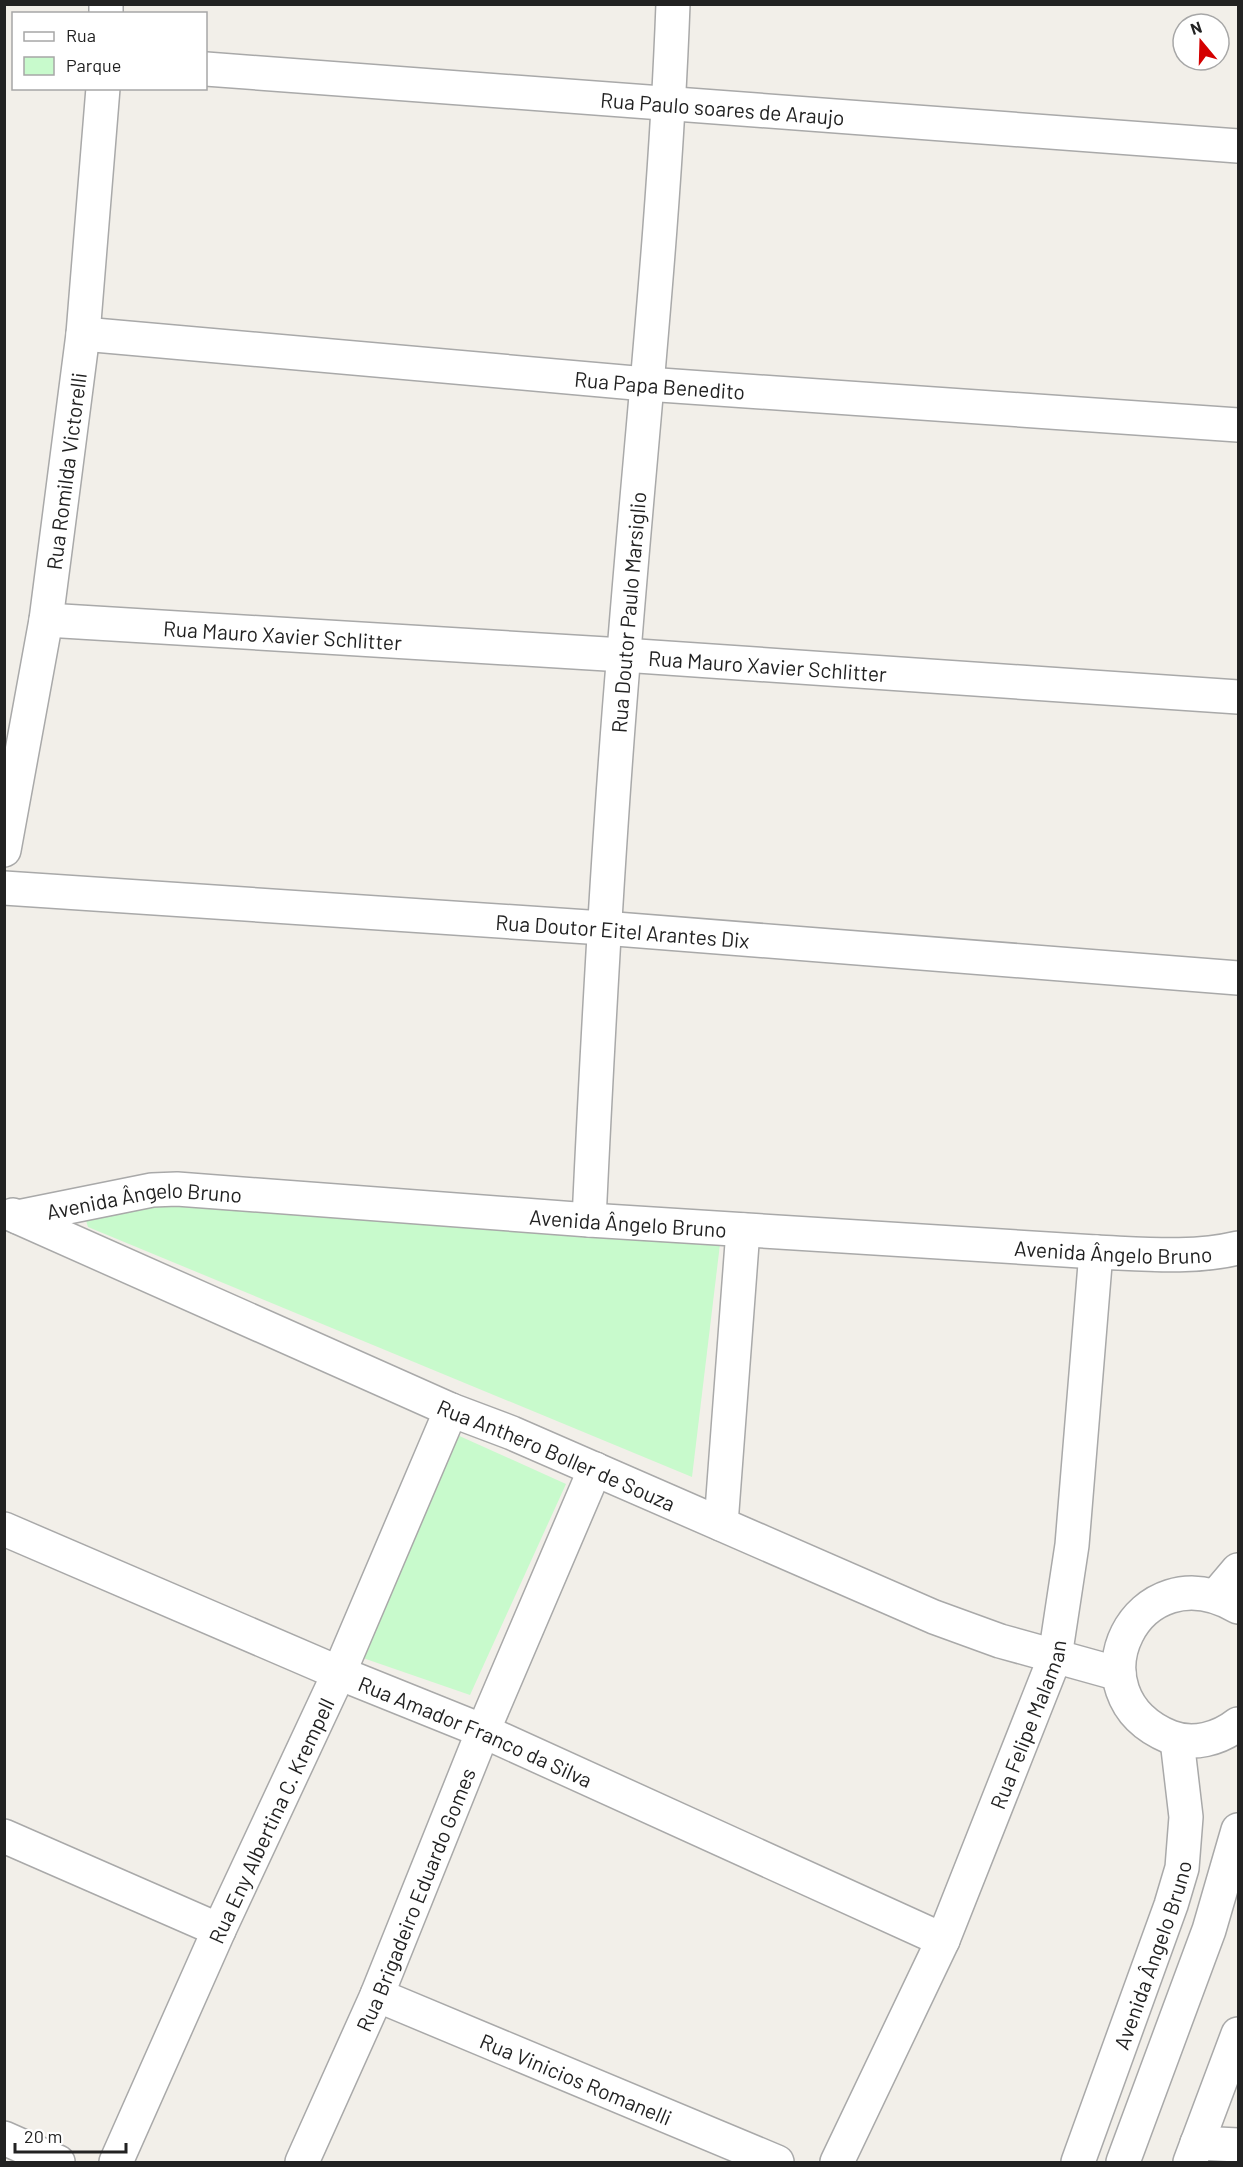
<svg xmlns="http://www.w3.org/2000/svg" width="1243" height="2167" font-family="Barlow,sans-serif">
  <rect width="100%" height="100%" fill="#f2efe9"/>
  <!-- park -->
  <g fill="#c8facc">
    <path d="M237,1193L720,1244L692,1477L88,1227L81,1204Z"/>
    <path d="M455,1434L566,1484L470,1695L363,1658Z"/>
  </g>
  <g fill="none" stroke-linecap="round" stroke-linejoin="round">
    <defs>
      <g id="minor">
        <path d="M106,14V4"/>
        <path id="s1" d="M206,69L1238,146"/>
        <path id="s2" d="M83,334L646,384L1238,425"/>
        <path id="s3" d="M46,620L623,655L1238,697"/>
        <path id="s4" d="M4,850L46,620L83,334L103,88"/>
        <path id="s5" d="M4,888L603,928L1238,978"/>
        <path id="s6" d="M13,1215L451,1410L512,1433L934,1617L1000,1641L1119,1674"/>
        <path id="s7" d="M18,1217L152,1190L177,1189L589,1220L1096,1252C1144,1254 1192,1259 1238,1248"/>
        <path id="s8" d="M589,1220C598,1030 608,841 624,652C641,436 665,221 673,4"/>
        <path d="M721,1524L743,1230"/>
        <path id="s9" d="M4,1529L339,1673L483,1731L943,1940"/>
        <path d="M1216,1596L1238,1570"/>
        <path d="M1238,1607C1137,1548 1066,1694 1170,1737C1193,1746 1219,1739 1238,1724"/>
        <path d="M4,1836L219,1930"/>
        <path id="s10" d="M377,1995L777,2162"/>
        <path d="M4,2138L58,2162"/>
        <path d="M1197,2143L1238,2145"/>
        <path id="s11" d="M116,2162L219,1930L339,1673L451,1410"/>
        <path id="s12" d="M302,2162L377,1995L483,1731L595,1469"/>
        <path id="s13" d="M837,2162L943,1940L1055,1657L1072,1545L1096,1252"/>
        <path id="s14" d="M1078,2162L1171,1905L1182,1868L1186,1817L1177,1740"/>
        <path d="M1123,2162L1209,1930L1238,1830"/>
        <path d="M1190,2162L1238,2034"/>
      </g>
    </defs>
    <!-- minor casing -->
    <use href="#minor" stroke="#a9a9a9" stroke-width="36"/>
    <!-- minor -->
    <use href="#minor" stroke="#fff" stroke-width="33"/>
  </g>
  <g text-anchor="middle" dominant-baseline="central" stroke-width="5" stroke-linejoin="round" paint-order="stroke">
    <!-- street labels -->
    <g font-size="21" fill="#222" stroke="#fff">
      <text stroke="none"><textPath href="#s1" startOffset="518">Rua Paulo soares de Araujo</textPath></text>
      <text stroke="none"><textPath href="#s2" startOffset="579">Rua Papa Benedito</textPath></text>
      <text stroke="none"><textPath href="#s4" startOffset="384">Rua Romilda Victorelli</textPath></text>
      <text stroke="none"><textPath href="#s8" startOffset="609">Rua Doutor Paulo Marsiglio</textPath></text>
      <text stroke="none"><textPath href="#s3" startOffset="237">Rua Mauro Xavier Schlitter</textPath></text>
      <text stroke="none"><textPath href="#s3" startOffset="723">Rua Mauro Xavier Schlitter</textPath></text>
      <text stroke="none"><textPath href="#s5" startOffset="620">Rua Doutor Eitel Arantes Dix</textPath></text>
      <text stroke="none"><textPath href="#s7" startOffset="128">Avenida Ângelo Bruno</textPath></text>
      <text stroke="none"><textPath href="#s7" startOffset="614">Avenida Ângelo Bruno</textPath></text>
      <text stroke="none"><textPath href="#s7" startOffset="1100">Avenida Ângelo Bruno</textPath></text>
      <text stroke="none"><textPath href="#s6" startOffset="594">Rua Anthero Boller de Souza</textPath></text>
      <text stroke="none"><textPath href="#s13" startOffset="478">Rua Felipe Malaman</textPath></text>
      <text stroke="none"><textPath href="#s9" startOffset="513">Rua Amador Franco da Silva</textPath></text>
      <text stroke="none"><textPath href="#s11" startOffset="375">Rua Eny Albertina C. Krempell</textPath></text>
      <text stroke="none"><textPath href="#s12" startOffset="286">Rua Brigadeiro Eduardo Gomes</textPath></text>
      <text stroke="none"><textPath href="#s14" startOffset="220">Avenida Ângelo Bruno</textPath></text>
      <text stroke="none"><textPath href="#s10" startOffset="216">Rua Vinicios Romanelli</textPath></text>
    </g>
  </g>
  <!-- border -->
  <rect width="1243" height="2167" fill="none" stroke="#222222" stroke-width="12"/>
  <!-- legend -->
  <rect x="12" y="12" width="195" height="78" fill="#ffffff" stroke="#a7a7a7" stroke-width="1.5"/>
  <rect x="24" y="32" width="30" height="9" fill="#ffffff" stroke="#a7a7a7" stroke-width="1.5"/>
  <text x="66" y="42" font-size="18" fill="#222222">Rua</text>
  <rect x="24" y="57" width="30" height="18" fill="#c8facc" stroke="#a7a7a7" stroke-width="1.5"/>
  <text x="66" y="72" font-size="18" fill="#222222">Parque</text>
  <!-- north arrow -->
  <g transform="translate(1201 42) rotate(341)"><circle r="28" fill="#ffffff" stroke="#a7a7a7" stroke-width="1.5"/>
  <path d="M0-4.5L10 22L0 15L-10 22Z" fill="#d40000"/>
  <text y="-9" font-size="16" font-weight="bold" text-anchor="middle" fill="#222222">N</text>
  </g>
  <!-- scale -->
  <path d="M15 2143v9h111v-9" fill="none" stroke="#222222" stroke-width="3"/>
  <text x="24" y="2143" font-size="18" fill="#222222" stroke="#ffffff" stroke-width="4.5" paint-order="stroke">20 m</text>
</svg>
